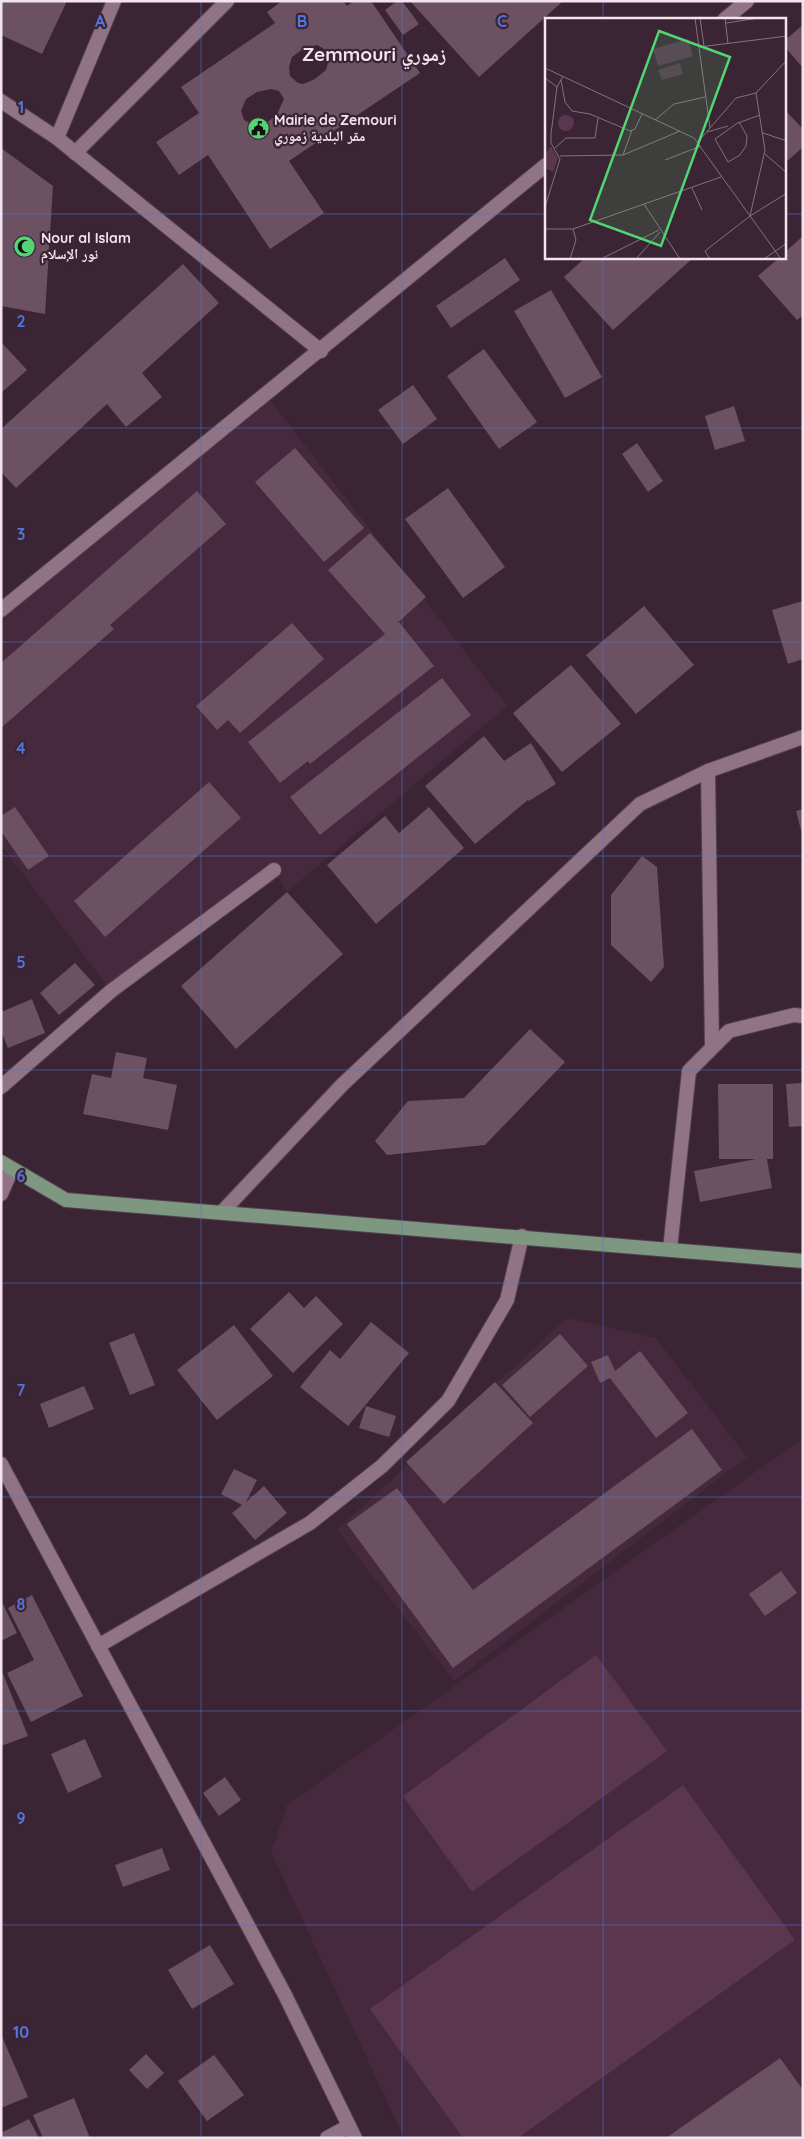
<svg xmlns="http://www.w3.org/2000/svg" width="804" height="2139" font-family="Quicksand,'Noto Naskh Arabic',sans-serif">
  <rect width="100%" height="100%" fill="#3b2433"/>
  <!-- built -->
  <g fill="#47293d">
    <path d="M266,395L507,706L287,892L274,870L111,991L1,845V610Z"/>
    <path d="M567,1318L656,1338L747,1457L454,1681L337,1530Z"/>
    <path d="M803,1438V2138H404L271,1852L287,1805Z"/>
  </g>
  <!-- green -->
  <g fill="#5a364f">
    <path d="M596,1655L667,1751L472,1892L403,1796Z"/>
    <path d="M683,1785L795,1940L518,2138H463L370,2009Z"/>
  </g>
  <!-- building -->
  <g fill="#6b5162" fill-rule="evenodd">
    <path d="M1,1H67L42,54L1,35Z"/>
    <path d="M282,1H343L347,6L354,1H371L420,73L289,161L324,213L270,249L208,155L179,175L156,142L199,113L181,87L275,23L267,12ZM317,45L326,50L329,59L326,70L315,79L303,84L298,83L290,76L289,67L292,57L304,48ZM271,89L279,91L284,99L277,114L269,121L259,124H252L244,120L241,111L246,99L257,92Z"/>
    <path d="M397,1H402L419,24L403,35L385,10Z"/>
    <path d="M410,1H563L479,77Z"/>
    <path d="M803,25V68L785,47V40Z"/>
    <path d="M785,110L803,129V147L785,163Z"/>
    <path d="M1,148L53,186L45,314L1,306Z"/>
    <path d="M803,236V315L797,320L758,276L779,258H785V252Z"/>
    <path d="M505,258L520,280L451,328L436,306Z"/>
    <path d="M585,258H693L613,330L564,277Z"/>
    <path d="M183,264L219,303L142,373L162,397L126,427L107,404L16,488L1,472V429Z"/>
    <path d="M551,290L602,377L565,398L514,311Z"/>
    <path d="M1,342L27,370L1,393Z"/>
    <path d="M484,349L537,422L499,449L447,376Z"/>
    <path d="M413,385L437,419L403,444L378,410Z"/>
    <path d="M734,406L745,441L715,450L705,416Z"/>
    <path d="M637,443L663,481L648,492L622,454Z"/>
    <path d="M295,448L364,528L324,562L255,482Z"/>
    <path d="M448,488L505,567L463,598L405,519Z"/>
    <path d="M197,491L226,524L110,625L114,629L1,728V663Z"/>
    <path d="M370,533L426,597L394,626L399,622L434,666L310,764L308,761L280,783L248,742L385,634L328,570Z"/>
    <path d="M803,601V659L788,664L772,610Z"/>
    <path d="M644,606L694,665L636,714L586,655Z"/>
    <path d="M292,623L324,659L240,733L228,720L217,730L196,706Z"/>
    <path d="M571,665L621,724L562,772L513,713Z"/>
    <path d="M442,678L471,715L320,835L290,797Z"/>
    <path d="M484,736L504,761L531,743L556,784L529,801L528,800L475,844L425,786Z"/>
    <path d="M209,782L241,818L105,937L74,901Z"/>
    <path d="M15,807L49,856L28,870L1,831V816Z"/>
    <path d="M429,807L464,848L376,924L327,865L385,816L399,833Z"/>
    <path d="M803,809V834H802L796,811Z"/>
    <path d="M642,856L657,867L664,967L651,982L611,945V895Z"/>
    <path d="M287,892L343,954L236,1049L181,986Z"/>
    <path d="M75,963L95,985L59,1015L40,993Z"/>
    <path d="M32,999L45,1033L8,1048L1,1031V1012Z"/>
    <path d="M530,1029L565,1062L485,1145L387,1155L375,1141L408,1101L464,1098Z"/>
    <path d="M116,1052L147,1058L143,1078L177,1085L168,1130L83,1114L92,1074L111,1078Z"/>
    <path d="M803,1083V1126L789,1127L786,1084Z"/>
    <path d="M718,1084H773V1159H767L772,1188L700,1202L694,1171L756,1159H719Z"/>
    <path d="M289,1292L304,1308L316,1296L343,1324L293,1373L250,1329Z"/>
    <path d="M371,1322L409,1353L348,1426L300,1387L330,1350L340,1359Z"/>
    <path d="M234,1325L273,1376L217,1420L177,1370Z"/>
    <path d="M134,1333L155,1385L130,1395L109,1343Z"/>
    <path d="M560,1334L588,1366L530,1417L502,1385Z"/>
    <path d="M640,1351L688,1413L656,1438L610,1378L600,1383L591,1362L608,1355L615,1371Z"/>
    <path d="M495,1382L533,1423L444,1504L406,1462Z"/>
    <path d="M84,1386L94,1409L49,1428L40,1404Z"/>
    <path d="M366,1406L396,1416L389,1437L359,1428Z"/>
    <path d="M692,1429L722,1470L453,1668L347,1524L397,1488L473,1590Z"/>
    <path d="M234,1469L257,1480L246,1502L264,1486L287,1513L255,1540L232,1513L242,1505L221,1494Z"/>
    <path d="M781,1571L797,1593L765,1616L749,1594Z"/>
    <path d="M32,1595L83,1696L31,1722L7,1673L34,1660L8,1608Z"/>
    <path d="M1,1600L17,1633L1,1641Z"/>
    <path d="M1,1669L28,1736L1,1746Z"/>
    <path d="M85,1739L102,1777L68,1793L51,1754Z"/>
    <path d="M225,1777L241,1800L219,1816L203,1793Z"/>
    <path d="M162,1848L170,1870L123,1887L115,1865Z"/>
    <path d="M210,1945L234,1984L192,2009L168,1970Z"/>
    <path d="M1,2034L28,2097L1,2108Z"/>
    <path d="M146,2054L164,2073L147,2089L129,2070Z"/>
    <path d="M214,2055L244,2095L207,2121L178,2081Z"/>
    <path d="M780,2058L803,2090V2138H666Z"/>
    <path d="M74,2098L90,2138H43L33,2115Z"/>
    <path d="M29,2119L39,2138H1V2133Z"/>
  </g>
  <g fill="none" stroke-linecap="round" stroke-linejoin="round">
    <defs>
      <g id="minor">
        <path d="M1,101L57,138L321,351"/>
        <path d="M57,138L114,1"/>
        <path d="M75,153L227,1"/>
        <path d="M712,1047L708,771L803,737"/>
        <path d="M1,1087L111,991L274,870"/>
        <path d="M222,1212L342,1085L640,804L708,771"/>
        <path d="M670,1249L689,1071L729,1031L794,1015L803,1016"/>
        <path d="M98,1646L310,1523L382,1466L448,1401L507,1300L522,1236"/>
        <path d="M327,2138L349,2126"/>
      </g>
      <g id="tertiary">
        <path d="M725,19L747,1"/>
        <path d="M1,610L546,165"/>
        <path d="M1,1194L12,1169"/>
        <path d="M1,1464L285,1995L355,2138"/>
      </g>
      <path id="primary" d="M1,1162L66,1200L803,1261"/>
    </defs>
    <!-- minor casing -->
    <use href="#minor" stroke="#54404e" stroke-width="16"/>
    <!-- tertiary casing -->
    <use href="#tertiary" stroke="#54404e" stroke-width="16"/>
    <!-- primary casing -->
    <use href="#primary" stroke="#54404e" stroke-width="16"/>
    <!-- minor -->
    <use href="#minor" stroke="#907385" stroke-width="14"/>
    <!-- tertiary -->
    <use href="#tertiary" stroke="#907385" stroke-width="14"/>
    <!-- primary -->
    <use href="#primary" stroke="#7d9780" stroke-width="14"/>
  </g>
  <!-- grid -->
  <path fill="none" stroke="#5374de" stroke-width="1" stroke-opacity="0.55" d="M201,1V2138M402,1V2138M603,1V19M1,214H546M785,214H803M603,258V2138M1,428H803M1,642H803M1,856H803M1,1070H803M1,1283H803M1,1497H803M1,1711H803M1,1925H803"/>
  <!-- icons -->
  <defs>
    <symbol id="civic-disc" viewBox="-11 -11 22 22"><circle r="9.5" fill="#51d673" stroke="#3b2433"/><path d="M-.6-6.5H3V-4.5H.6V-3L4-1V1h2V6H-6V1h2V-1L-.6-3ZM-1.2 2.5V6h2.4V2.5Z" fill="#111"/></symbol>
    <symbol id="mosque-disc" viewBox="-11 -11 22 22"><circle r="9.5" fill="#51d673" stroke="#3b2433"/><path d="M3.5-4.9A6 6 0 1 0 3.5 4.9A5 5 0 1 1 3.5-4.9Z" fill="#111"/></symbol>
  </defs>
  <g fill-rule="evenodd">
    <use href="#civic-disc" x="246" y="116" width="25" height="25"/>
    <use href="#mosque-disc" x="12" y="234" width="25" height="25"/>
  </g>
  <g text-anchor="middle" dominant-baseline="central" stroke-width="4.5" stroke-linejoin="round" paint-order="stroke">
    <!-- poi labels -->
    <g font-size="14" font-weight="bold" fill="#f4e4ee" stroke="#3b2433" text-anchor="start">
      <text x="274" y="120">Mairie de Zemouri<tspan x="274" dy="16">مقر البلدية زموري</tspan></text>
      <text x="41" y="238">Nour al Islam<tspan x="41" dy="16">نور الإسلام</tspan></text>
    </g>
    <!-- district labels -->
    <g font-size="19" font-weight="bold" fill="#f4e4ee" stroke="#3b2433">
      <text x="374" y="54">Zemmouri زموري</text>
    </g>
  </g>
  <!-- overview -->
  <g transform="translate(545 18)">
    <rect width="241" height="241" fill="#3b2433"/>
    <path d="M143,21L148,38L113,48L108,31ZM135,45L138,56L117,62L113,52ZM13 105a8 8 0 1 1 16 0a8 8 0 1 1-16 0ZM6,128L13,140L8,154L0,150V136Z" fill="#5a364f"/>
    <path fill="none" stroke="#85717e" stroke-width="1" d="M150,0L165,110L153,124M155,0L159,28M180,0L183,26M181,5L214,0M154,29L242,18M0,50L149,120L236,241M0,60L12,69M16,62L20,84L27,93L45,96L85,113L90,111L97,96M110,102L129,86L160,79M194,104L202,118L201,128L195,137L183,144L170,121ZM193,105L215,97M165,110L191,80L211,75L242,42M162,114L183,108M218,115L242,123M10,130L21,120H50L53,100M220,136L242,155M78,137L135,113M15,138L78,137L87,112M120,142L156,128M147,170L157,192M99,186L135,241M0,189L15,141L6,125V116L12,69L18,58M205,198L242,175M0,211H28L176,159M25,241L31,222L28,211M56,241L114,212M91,241L115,214M165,241L160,233L205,198L220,132L211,75M219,241L242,225"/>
    <path fill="#51d673" fill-opacity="0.15" stroke="#51d673" stroke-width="2.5" d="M114,13L185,39L116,228L45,202Z"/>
    <rect width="241" height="241" fill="none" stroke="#f4e4ee" stroke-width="2.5"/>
  </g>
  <g font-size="16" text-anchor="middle" font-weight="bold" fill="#5374de" stroke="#3b2433" stroke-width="4.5" stroke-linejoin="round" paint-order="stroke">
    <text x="100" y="27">A</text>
    <text x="302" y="27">B</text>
    <text x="502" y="27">C</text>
    <text x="21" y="113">1</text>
    <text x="21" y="327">2</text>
    <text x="21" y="540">3</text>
    <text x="21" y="754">4</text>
    <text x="21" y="968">5</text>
    <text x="21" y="1182">6</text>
    <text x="21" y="1396">7</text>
    <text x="21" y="1610">8</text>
    <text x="21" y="1824">9</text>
    <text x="21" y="2038">10</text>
  </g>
  <!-- border -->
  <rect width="804" height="2139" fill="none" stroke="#f4e4ee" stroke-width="5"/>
</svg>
